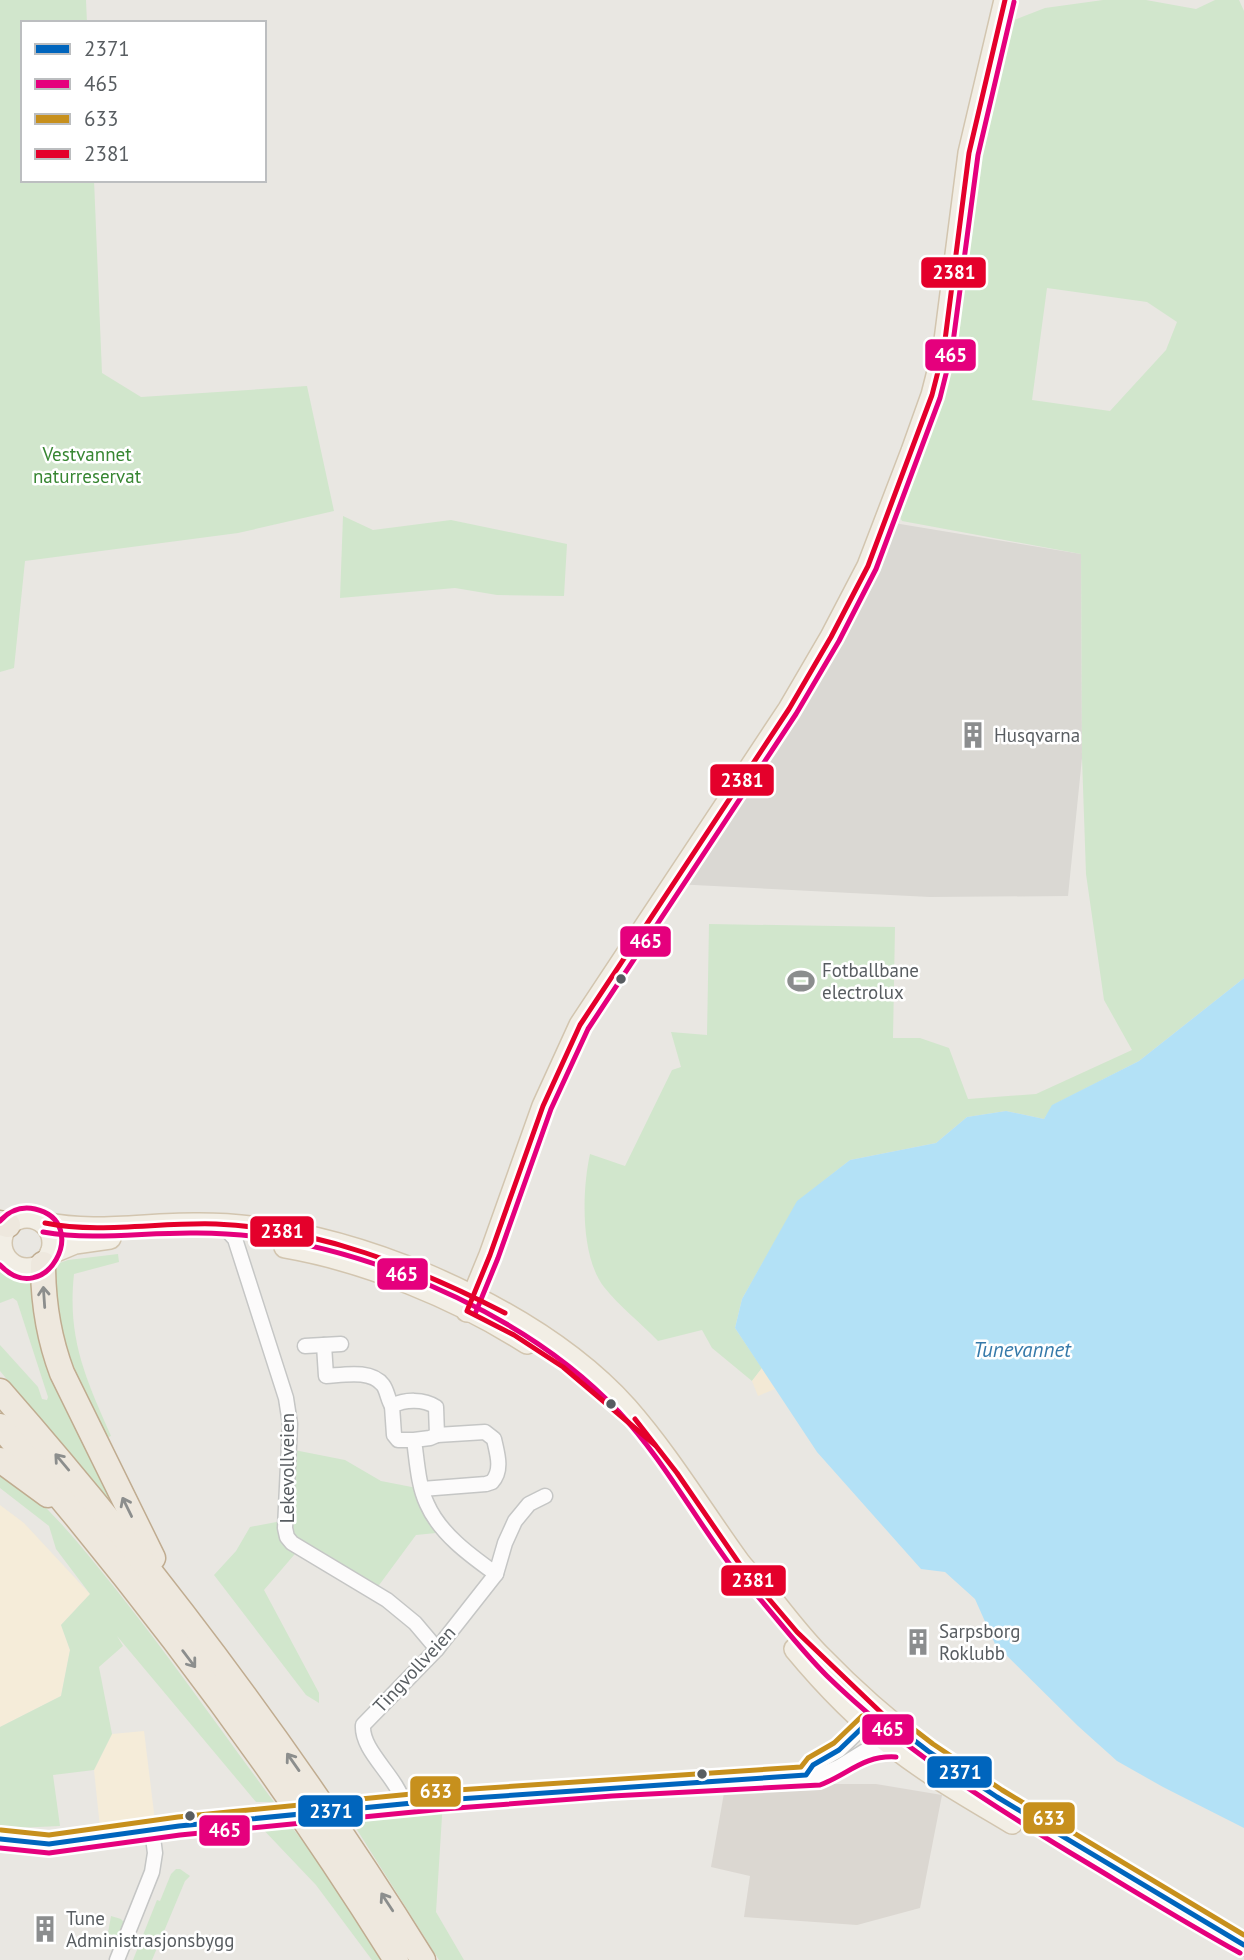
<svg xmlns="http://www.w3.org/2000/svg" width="1244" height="1960" font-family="'PT Sans',sans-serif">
  <rect width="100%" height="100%" fill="#e9e7e2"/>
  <!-- commercial -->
  <g fill="#f5ecd9">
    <path d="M0,1505L24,1523L90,1594L61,1625L70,1650L61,1696L0,1727Z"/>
    <path d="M144,1731L156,1829L101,1837L94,1770L112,1734Z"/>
  </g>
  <!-- industrial -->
  <path fill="#dad8d3" d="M894,523L1081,554L1082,758L1068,896L930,897L674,884L792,719L833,657Z"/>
  <!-- education -->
  <path fill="#dbd7d1" d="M789,1777L810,1784H876L942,1795L920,1908L857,1925L744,1917L750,1876L711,1867L724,1793L722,1782Z"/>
  <!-- green -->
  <g fill="#d1e6cc" fill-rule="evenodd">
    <path d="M0,0H86L87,23H23V180H94L102,373L141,397L307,386L334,511L238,533L25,561L14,668L0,672Z"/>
    <path d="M1103,0H1146L1196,9L1215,0H1239L1244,11V978L1139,1061L1053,1105L1044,1119L1006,1111L967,1117L936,1143L850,1160L798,1201L742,1299L735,1328L762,1368L752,1381L712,1348L702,1330L658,1341C641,1323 619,1306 604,1287C580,1256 582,1190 590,1154L625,1166L672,1070L681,1067L671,1032L707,1035L709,924L895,927L893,1038H920L949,1048L968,1099L1036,1094L1132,1050L1104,1000L1086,874L1082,758L1081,554L902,521L899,515L940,398L944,348L999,26L1045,8ZM1047,288L1147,302L1177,322L1166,350L1110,411L1032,400Z"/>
    <path d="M343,516L373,530L451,520L567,544L564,596L497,595L455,588L340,598Z"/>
    <path d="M118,1254L119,1262L74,1274C67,1339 86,1379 111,1436L101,1440L58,1340L54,1265L68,1260Z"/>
    <path d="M6,1271L22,1275H34L128,1524L0,1371V1345L38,1387L42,1399L47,1400L48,1397L17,1301L13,1298L0,1303V1272Z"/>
    <path d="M289,1449L345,1460L381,1481L422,1489L446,1532L416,1535L374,1592L300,1548L264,1590L319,1693V1703L306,1695L214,1575L236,1551L250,1527L287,1520Z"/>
    <path d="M0,1468C47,1502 82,1547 118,1592C172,1660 222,1732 274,1802H256L117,1636L123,1646L99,1667L112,1734L94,1770L53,1775L60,1826L15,1828L0,1826V1727L61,1696L70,1650L61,1625L90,1594L56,1549L49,1526L0,1488Z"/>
    <path d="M443,1800L436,1912L464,1960H439L349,1817L371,1807Z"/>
    <path d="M288,1822L327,1873L383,1960H372L316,1885L259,1825Z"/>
    <path d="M176,1869H180L190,1876L185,1881L152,1960H133L157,1900L160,1901L171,1874Z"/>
    <path d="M111,1916L121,1919L126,1925L117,1947L106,1944Z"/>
  </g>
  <!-- sand -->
  <path fill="#f3e9d5" d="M762,1368L775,1389L758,1396L752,1381Z"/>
  <!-- water -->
  <path fill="#b3e1f6" d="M1244,978V1828L1163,1787L1117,1761L1078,1726L995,1644L975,1599L945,1572L921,1569L817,1452L735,1328L742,1299L797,1201L850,1160L936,1143L967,1117L1006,1111L1044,1119L1052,1105L1139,1061Z"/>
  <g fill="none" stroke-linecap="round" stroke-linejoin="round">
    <defs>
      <g id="street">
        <path d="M221,1224L235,1239L286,1398L290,1424L285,1528L287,1537L292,1543L387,1600L415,1623L437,1649"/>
        <path d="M324,1345L326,1376C343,1375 371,1369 383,1385C387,1390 388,1400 392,1406"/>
        <path d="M305,1346L341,1344"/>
        <path d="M414,1440H398L394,1435L392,1406C405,1399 424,1399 436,1407L437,1435L430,1438L414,1440C417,1461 418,1485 427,1504C440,1534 471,1556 496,1574"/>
        <path d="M422,1489L486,1484L492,1482C503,1470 497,1453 494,1439L485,1432L437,1435"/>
        <path d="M806,1775L813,1765L839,1750L866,1724H874"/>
        <path d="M404,1804C396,1775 361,1751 363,1725L437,1649L496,1574L505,1543L515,1521L529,1504L545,1496"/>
        <path d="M371,1807L611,1787L742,1781L806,1775L819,1776L839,1767L865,1751L878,1747L896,1748"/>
        <path d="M0,1839L49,1844L258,1818"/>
        <path d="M117,1960L152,1872L155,1853L152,1830"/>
      </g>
      <g id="primary">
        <circle cx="27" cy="1243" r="26"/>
        <path d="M45,1223C91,1234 150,1223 199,1224C276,1224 356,1245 427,1275C499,1306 574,1349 627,1408C669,1456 702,1511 739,1562C745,1570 752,1577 759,1584C780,1608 798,1634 821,1657C853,1690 888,1721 925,1749C971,1785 1024,1814 1073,1844C1130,1879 1186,1914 1244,1945"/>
        <path d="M285,1247C366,1261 457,1298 527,1343"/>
        <path d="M51,1253L75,1243L110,1238"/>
        <path d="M467,1311L490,1255L543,1106L580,1025L789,709L831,637L868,566L912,451L932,395L944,348L969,153L1005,0"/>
        <path d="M795,1649C824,1684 858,1719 894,1747C931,1776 972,1799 1012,1823"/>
      </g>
      <g id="highway">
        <path d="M0,1223L8,1225"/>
        <path d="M43,1264C43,1302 48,1336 62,1373L153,1558"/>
        <path d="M0,1391C156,1569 298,1759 423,1960"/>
        <path d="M0,1426C145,1594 278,1771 396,1960"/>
        <path d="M0,1460L48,1495"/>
      </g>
    </defs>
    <!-- street casing -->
    <use href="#street" stroke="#c5c6c5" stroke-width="17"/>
    <!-- primary casing -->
    <use href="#primary" stroke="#d2c5af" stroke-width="24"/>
    <!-- highway casing -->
    <use href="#highway" stroke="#c0ac90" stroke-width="27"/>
    <!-- street -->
    <use href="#street" stroke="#fcfbfb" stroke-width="14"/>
    <!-- primary -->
    <use href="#primary" stroke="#f2eee5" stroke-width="21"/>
    <!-- highway -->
    <use href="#highway" stroke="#eee8de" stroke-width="24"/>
    <defs>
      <path id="street-bridge" d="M258,1818L371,1807"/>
    </defs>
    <!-- street-bridge casing -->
    <use href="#street-bridge" stroke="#c5c6c5" stroke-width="17" stroke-linecap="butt"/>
    <!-- street-bridge -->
    <use href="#street-bridge" stroke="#fcfbfb" stroke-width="14"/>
    <defs>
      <path id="bus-1" d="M0,1839L49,1844L179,1826L443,1800L806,1775L813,1765L839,1750L866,1724H893L928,1751L997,1797L1244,1945"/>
      <g id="bus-2">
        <path d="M0,1221C9,1211 21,1206 35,1209C93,1222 45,1312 0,1265"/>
        <path d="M43,1232C95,1241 145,1232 197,1233C266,1233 333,1248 397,1272C478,1303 559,1348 619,1412C662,1458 693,1515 731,1566C740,1577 750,1587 760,1599C782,1625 803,1652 827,1676C901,1748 982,1799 1069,1852C1126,1886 1182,1921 1240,1953"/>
        <path d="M475,1314L498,1258L551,1109L588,1029L796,714L839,641L876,569L940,398L952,350L978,155L1014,2"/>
        <path d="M0,1848L49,1853L180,1835L444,1809L612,1796L820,1785C849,1774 863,1755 896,1757"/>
      </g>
      <path id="bus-3" d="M1,1830L49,1835L178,1817L442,1791L801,1767L808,1758L834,1743L862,1716L898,1717L933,1744L1002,1790L1244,1935"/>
      <g id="bus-4">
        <path d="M45,1223C99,1234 160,1222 216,1224C317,1228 416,1267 505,1313"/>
        <path d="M635,1419L677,1473L741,1566L797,1632L893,1724"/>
        <path d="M655,1445L563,1367L514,1335L467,1311L490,1255L543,1106L580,1025L789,709L831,637L868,566L932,395L944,348L969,153L1005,0"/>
      </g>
    </defs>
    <!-- bus-1 casing -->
    <use href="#bus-1" stroke="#fff" stroke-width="10"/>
    <!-- bus-2 casing -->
    <use href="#bus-2" stroke="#fff" stroke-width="10"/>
    <!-- bus-3 casing -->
    <use href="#bus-3" stroke="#fff" stroke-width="10"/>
    <!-- bus-4 casing -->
    <use href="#bus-4" stroke="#fff" stroke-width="10"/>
    <!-- bus-1 -->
    <use href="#bus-1" stroke="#0065bd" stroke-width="5"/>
    <!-- bus-2 -->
    <use href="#bus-2" stroke="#e5007d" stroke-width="5"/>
    <!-- bus-3 -->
    <use href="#bus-3" stroke="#c7901d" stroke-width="5"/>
    <!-- bus-4 -->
    <use href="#bus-4" stroke="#e4002b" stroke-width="5"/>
  </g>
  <!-- one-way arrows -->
  <defs><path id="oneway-shaft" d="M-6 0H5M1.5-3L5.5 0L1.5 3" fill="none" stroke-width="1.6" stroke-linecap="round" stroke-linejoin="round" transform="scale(1.75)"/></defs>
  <g stroke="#8c8e8d">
    <use href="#oneway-shaft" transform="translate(44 1297) rotate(-94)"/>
    <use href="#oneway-shaft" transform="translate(62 1462) rotate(-130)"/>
    <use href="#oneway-shaft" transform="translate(127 1507) rotate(-116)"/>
    <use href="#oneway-shaft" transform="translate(189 1659) rotate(53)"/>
    <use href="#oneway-shaft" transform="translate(293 1762) rotate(-125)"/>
    <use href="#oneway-shaft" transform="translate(387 1902) rotate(-123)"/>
  </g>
  <!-- icons -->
  <defs>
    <symbol id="building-bare" viewBox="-9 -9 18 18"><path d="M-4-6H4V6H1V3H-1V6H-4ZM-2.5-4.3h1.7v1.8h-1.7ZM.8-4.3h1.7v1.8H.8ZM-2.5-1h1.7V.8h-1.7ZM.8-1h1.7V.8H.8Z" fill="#8b8d8e" stroke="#fff" stroke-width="2.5" paint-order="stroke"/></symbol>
    <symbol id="stadium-bare" viewBox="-9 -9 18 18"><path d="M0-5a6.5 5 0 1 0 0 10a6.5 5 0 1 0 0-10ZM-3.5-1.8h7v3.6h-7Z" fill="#8b8d8e" stroke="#fff" stroke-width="2.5" paint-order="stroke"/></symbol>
  </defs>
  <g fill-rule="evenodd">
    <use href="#building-bare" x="954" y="716" width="38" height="38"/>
    <use href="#stadium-bare" x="782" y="962" width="38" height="38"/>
    <use href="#building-bare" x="899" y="1623" width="38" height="38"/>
    <use href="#building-bare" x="26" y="1910" width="38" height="38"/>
  </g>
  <!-- markers -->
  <g fill="#585d61" stroke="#fff" stroke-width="2.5">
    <circle cx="621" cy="979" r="6"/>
    <circle cx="611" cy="1404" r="6"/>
    <circle cx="702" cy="1774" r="6"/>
    <circle cx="190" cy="1816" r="6"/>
  </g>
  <g text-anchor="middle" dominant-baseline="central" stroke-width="5" stroke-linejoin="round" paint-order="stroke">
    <!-- park labels -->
    <g font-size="19" fill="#378632" stroke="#fff">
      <text x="87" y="454">Vestvannet<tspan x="87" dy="22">naturreservat</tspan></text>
    </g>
    <!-- poi labels -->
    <g font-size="19" fill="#585d61" stroke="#fff" text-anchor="start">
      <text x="994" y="735">Husqvarna</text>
      <text x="822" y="970">Fotballbane<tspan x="822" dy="22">electrolux</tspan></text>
      <text x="939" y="1631">Sarpsborg<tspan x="939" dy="22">Roklubb</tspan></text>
      <text x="66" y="1918">Tune<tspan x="66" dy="22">Administrasjonsbygg</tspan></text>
    </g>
    <!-- street labels -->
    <g font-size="19" fill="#585d61" stroke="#fff">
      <text transform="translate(287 1468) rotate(-90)">Lekevollveien</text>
      <text transform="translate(414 1669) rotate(-47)">Tingvollveien</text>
    </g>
    <!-- water labels -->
    <g font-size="21" font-style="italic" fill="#367aaa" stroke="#fff">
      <text x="1022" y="1349">Tunevannet</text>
    </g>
  </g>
  <g stroke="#fff" stroke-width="2.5">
    <rect x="920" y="256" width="67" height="33" rx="7" fill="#e4002b"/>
    <rect x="924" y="338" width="53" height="34" rx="7" fill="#e5007d"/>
    <rect x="709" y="763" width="66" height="34" rx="7" fill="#e4002b"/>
    <rect x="619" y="925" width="53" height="33" rx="7" fill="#e5007d"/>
    <rect x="249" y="1215" width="66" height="33" rx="7" fill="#e4002b"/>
    <rect x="376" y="1257" width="53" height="34" rx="7" fill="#e5007d"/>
    <rect x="720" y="1564" width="67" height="33" rx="7" fill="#e4002b"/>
    <rect x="861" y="1713" width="54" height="33" rx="7" fill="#e5007d"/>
    <rect x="926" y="1755" width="67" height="34" rx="7" fill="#0065bd"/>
    <rect x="409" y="1775" width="53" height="33" rx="7" fill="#c7901d"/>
    <rect x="297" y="1794" width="67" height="34" rx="7" fill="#0065bd"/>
    <rect x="1022" y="1801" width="54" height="34" rx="7" fill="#c7901d"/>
    <rect x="198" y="1814" width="53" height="33" rx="7" fill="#e5007d"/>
  </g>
  <g font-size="19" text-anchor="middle" font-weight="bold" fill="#fff">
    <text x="954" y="279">2381</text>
    <text x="951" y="362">465</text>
    <text x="742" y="787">2381</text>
    <text x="646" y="948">465</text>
    <text x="282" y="1238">2381</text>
    <text x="402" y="1281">465</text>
    <text x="753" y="1587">2381</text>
    <text x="888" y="1736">465</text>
    <text x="960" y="1779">2371</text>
    <text x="436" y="1798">633</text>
    <text x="331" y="1818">2371</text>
    <text x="1049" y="1825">633</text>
    <text x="225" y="1837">465</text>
  </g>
  <!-- legend -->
  <rect x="21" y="21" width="245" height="161" fill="#ffffff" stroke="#bcbec0" stroke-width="2"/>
  <rect x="35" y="44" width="35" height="10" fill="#0065bd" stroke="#bcbec0" stroke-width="2"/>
  <text x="84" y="56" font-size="21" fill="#585d61">2371</text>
  <rect x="35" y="79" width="35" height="10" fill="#e5007d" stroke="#bcbec0" stroke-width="2"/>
  <text x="84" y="91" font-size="21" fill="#585d61">465</text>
  <rect x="35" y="114" width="35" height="10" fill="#c7901d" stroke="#bcbec0" stroke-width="2"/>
  <text x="84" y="126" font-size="21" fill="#585d61">633</text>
  <rect x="35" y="149" width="35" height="10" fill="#e4002b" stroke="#bcbec0" stroke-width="2"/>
  <text x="84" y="161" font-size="21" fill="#585d61">2381</text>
</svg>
